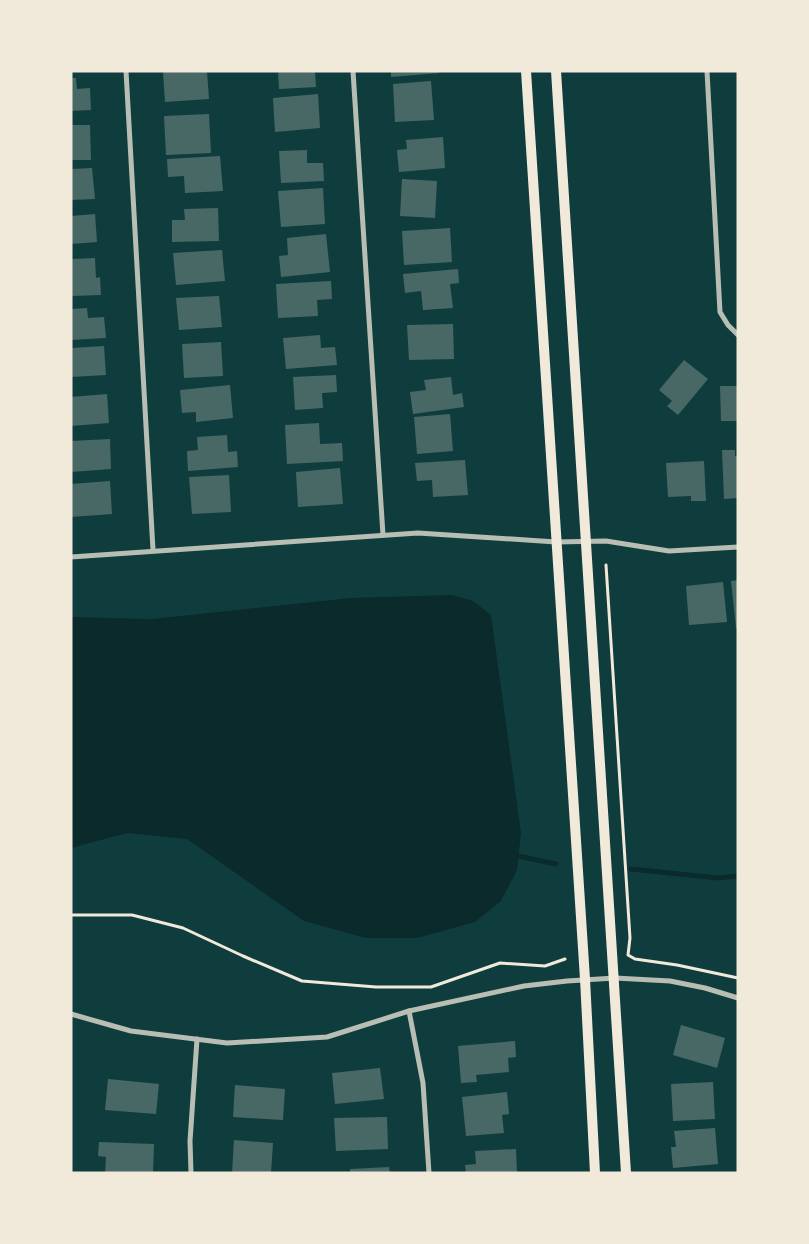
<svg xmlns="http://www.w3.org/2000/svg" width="809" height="1244" font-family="'PT Sans',sans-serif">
  <rect width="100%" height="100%" fill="#0f3d3e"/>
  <!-- water -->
  <path fill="#0a2a2b" d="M452,595L473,601L491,615L521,833L517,870L501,901L475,922L417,938H366L304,921L187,839L127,833L71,848V617L152,619L351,598Z"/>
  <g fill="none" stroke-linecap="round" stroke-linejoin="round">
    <!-- stream -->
    <g stroke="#0a2a2b" stroke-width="5">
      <path d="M518,856L556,864"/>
      <path d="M631,869L718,878L738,876"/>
    </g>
  </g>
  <!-- building -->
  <g fill="#486865">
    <path d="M207,71L209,99L165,102L163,72Z"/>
    <path d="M278,71H315L316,87L279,89Z"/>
    <path d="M391,71H439V73L391,77Z"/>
    <path d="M71,78H76L77,89L90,88L91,110L71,111Z"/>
    <path d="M431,81L434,120L395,122L393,84Z"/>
    <path d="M318,94L320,128L275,132L273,98Z"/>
    <path d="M209,114L211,153L166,155L164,116Z"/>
    <path d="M71,125H90L91,160H71Z"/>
    <path d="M443,137L445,168L399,172L397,150L407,149L406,140Z"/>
    <path d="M307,150V163H323L324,181L281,183L279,151Z"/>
    <path d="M220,156L223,191L185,193L184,176L168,177L167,159Z"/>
    <path d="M92,168L95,199L71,200V169Z"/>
    <path d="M402,179L437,181L435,218L400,216Z"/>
    <path d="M323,188L325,224L281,227L278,191Z"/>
    <path d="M218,208L219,241L172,242V220H185L184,209Z"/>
    <path d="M95,214L97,242L71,244V216Z"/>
    <path d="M450,228L452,262L404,265L402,231Z"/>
    <path d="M326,234L330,272L281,277L279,256L288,255L287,238Z"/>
    <path d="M222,250L225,281L176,285L173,253Z"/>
    <path d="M95,258L96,278L100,277L101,295L71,296V259Z"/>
    <path d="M458,269L459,283L450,284L453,308L423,310L421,291L405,293L403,274Z"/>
    <path d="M331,281L332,299L317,300L318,316L278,318L276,284Z"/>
    <path d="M219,296L222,327L179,330L176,298Z"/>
    <path d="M87,308L88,318L104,317L106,338L71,340V309Z"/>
    <path d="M453,324L454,359L409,360L407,325Z"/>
    <path d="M320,335L321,348L335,347L337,365L286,369L283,338Z"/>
    <path d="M221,342L223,376L184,378L182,344Z"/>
    <path d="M104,346L106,375L71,377V348Z"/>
    <path d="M684,360L708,379L678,415L667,406L672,401L659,390Z"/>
    <path d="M336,375L337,392L322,393L323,408L295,410L293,377Z"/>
    <path d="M451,377L453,395L462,393L464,407L413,414L410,392L426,390L424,380Z"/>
    <path d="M230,385L233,418L196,422V412L182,413L180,390Z"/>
    <path d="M720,386H738V421H721Z"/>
    <path d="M107,394L109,423L71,426V397Z"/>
    <path d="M450,414L453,451L417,454L414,417Z"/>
    <path d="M319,423L320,444L342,443L343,461L287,464L285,425Z"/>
    <path d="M227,435L228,452L237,451L238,467L188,471L187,451L198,450L197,437Z"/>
    <path d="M110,439L111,469L71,472V441Z"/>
    <path d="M722,450H735V456H738V498L724,499Z"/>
    <path d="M465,460L468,495L433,497L432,480L417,481L415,463Z"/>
    <path d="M704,461L706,501H691V496L668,497L666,463Z"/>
    <path d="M340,468L343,504L298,507L296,472Z"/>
    <path d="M229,475L231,512L192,514L189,477Z"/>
    <path d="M110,481L112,514L71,517V484Z"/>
    <path d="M738,580V628H736L731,581Z"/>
    <path d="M723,582L727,622L689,625L686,586Z"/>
    <path d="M681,1025L725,1038L717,1068L673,1055Z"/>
    <path d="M515,1041L516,1057L508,1058L509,1072L476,1075L477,1082L461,1083L458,1046Z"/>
    <path d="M380,1068L384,1099L335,1104L332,1073Z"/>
    <path d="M108,1079L159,1084L156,1114L105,1110Z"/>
    <path d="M713,1082L715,1119L673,1121L671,1084Z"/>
    <path d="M235,1085L285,1089L283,1120L233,1117Z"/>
    <path d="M507,1092L509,1114L502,1115L504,1133L466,1136L462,1097Z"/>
    <path d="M387,1117L388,1149L336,1151L334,1118Z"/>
    <path d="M715,1128L718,1164L673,1168L671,1147H676L674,1131Z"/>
    <path d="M234,1140L273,1143L271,1173H232Z"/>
    <path d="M99,1142L154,1144L153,1173H105L106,1157L98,1156Z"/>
    <path d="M516,1149L517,1173H466L465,1165L476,1164L475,1151Z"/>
    <path d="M389,1167L390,1173H350V1169Z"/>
  </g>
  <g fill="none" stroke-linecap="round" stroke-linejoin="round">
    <!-- path -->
    <g stroke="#f1e9da" stroke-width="3">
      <path d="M606,565L630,938L628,955L635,959L677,965L738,978"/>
      <path d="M71,915H132L183,928L243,956L302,981L376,987H431L500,963L545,966L565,959"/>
    </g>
    <!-- minor -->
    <g stroke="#b8beb3" stroke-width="5">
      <path d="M126,71L153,550"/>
      <path d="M353,71L383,535"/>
      <path d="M707,71L720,312L728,325L738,335"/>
      <path d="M71,557L418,533L556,542L606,541L669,551L738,547"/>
      <path d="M409,1011L423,1083L429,1173"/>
      <path d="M71,1014L131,1031L227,1043L327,1037L409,1011L524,986L567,981L615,978L670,981L705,988L738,998"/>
      <path d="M191,1173L190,1141L197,1039"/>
    </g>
    <!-- secondary -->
    <g stroke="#f1e9da" stroke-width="10">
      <path d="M526,71L585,979L595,1173"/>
      <path d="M556,71L626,1173"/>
    </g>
  </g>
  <!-- border -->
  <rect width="809" height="1244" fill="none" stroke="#f1e9da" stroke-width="145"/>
</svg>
